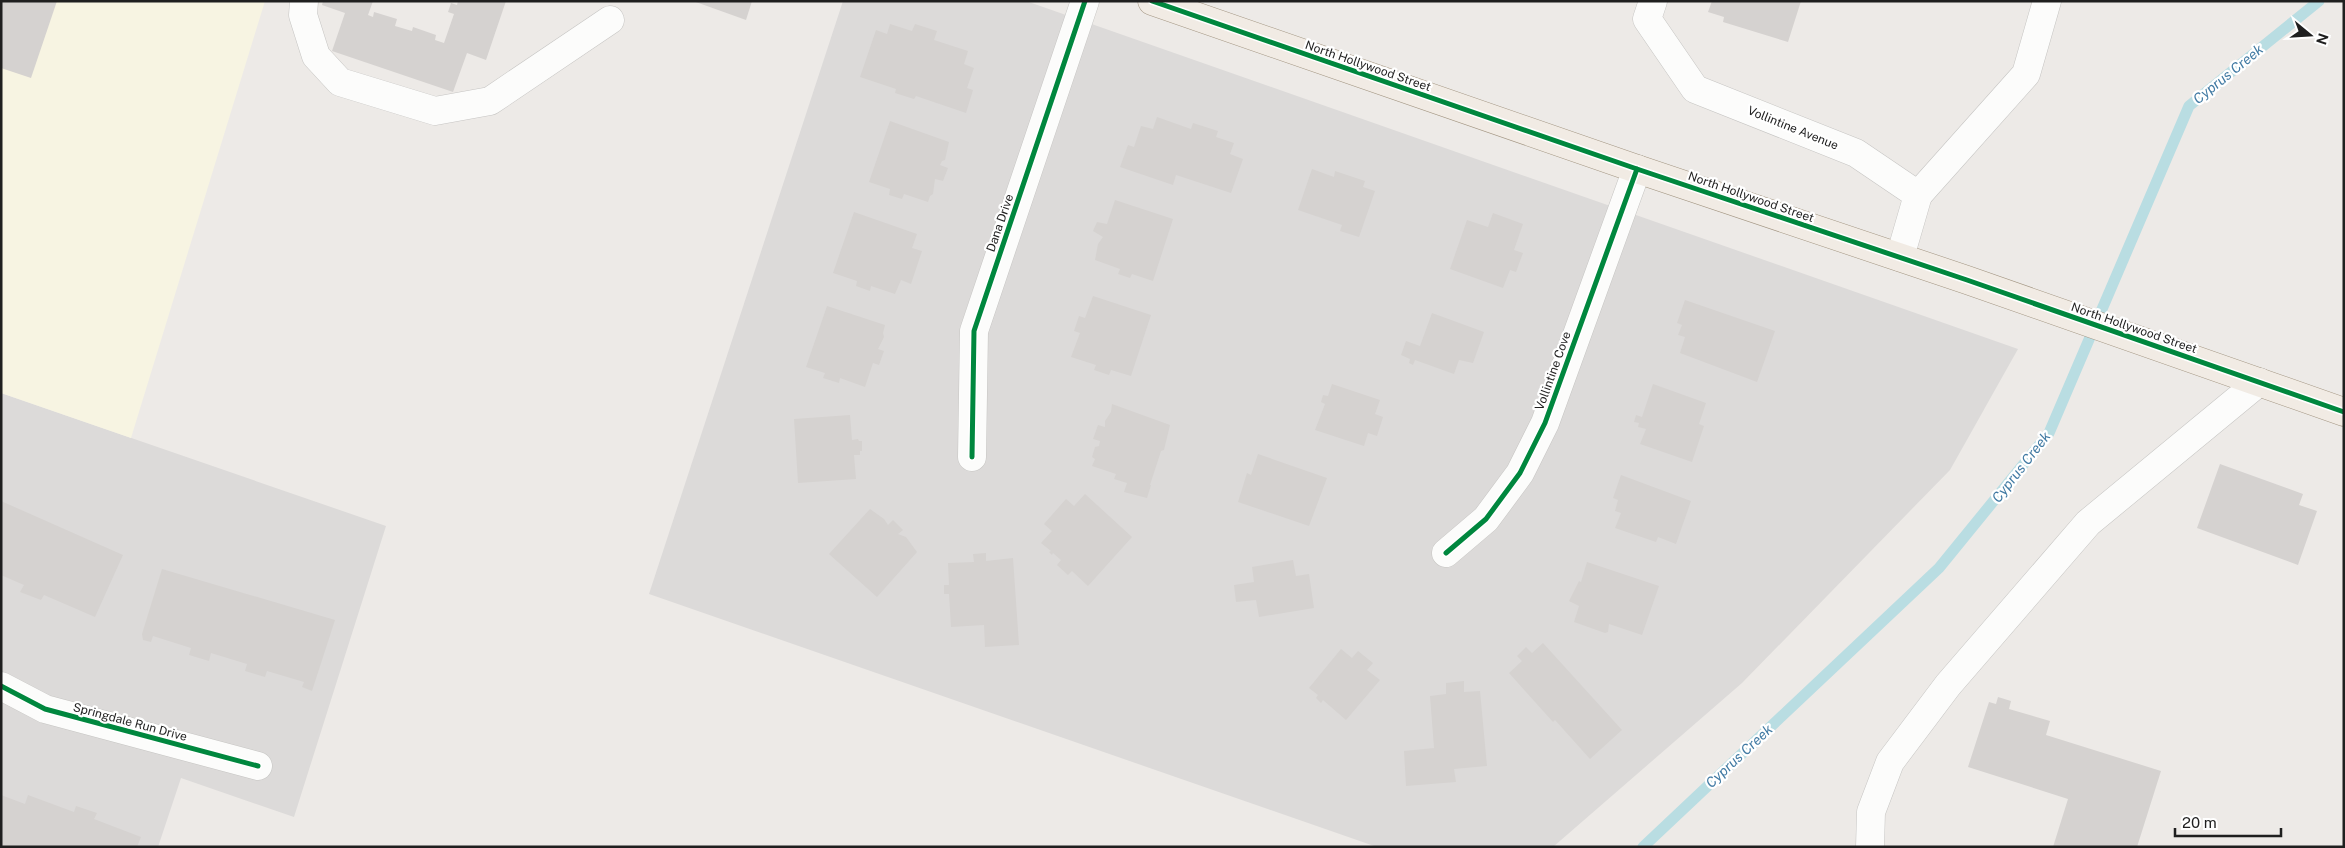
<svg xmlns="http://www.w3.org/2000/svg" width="2345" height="848" font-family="'Public Sans',sans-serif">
  <rect width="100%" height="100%" fill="#edeae7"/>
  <!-- residential -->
  <g fill="#dcdad9">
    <path d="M843,1H1026L2018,349L1950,470L1742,683L1553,847H1377L649,594Z"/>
    <path d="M1,393L386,526L294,817L181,778L158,847H1Z"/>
  </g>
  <!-- education -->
  <path fill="#f7f4e2" d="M1,1H265L131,438L1,393Z"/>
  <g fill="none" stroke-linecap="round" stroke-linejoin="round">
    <!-- stream -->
    <path stroke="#b9dde2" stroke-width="11" d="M1643,847L1939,568L2049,433L2189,106L2319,1"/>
  </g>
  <!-- building -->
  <g fill="#d5d2d0">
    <path d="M1,1H57L31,78L1,68Z"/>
    <path d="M323,1H373L368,15L373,17L374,12L397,19L395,26L412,31L413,27L436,35L435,40L444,43L454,14L448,12L451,3L457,5L458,1H506L486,60L467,53L453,92L332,51L345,13L322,5Z"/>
    <path d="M693,1H752L746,20Z"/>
    <path d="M1712,1H1801L1788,42L1723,22L1724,17L1708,12Z"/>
    <path d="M890,24L912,31L915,24L937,31L934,40L968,51L964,64L974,68L967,88L973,90L966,113L916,96L914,99L895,93L896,89L860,77L876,30L887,34Z"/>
    <path d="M1157,117L1191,129L1193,123L1218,131L1216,137L1234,143L1230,154L1243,159L1231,193L1176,175L1173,185L1120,167L1128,145L1134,147L1141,126L1153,129Z"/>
    <path d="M890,121L949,142L945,160L942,161L940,165L948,168L943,181L935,179L933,194L930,196L928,202L904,194L902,199L889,195L890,189L869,182Z"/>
    <path d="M1312,169L1334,177L1335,171L1365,181L1363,187L1375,191L1359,237L1340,231L1342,225L1298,210Z"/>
    <path d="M1115,200L1173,219L1153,281L1132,274L1130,278L1118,274L1120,269L1095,260L1098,244L1103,237L1093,231L1097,222L1107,224Z"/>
    <path d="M854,212L917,234L912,248L922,251L911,284L901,280L895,294L871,286L870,291L856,286L857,281L833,273Z"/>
    <path d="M1493,213L1523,224L1514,250L1523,253L1516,272L1510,270L1503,288L1450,269L1467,220L1488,227Z"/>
    <path d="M1093,296L1151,315L1131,376L1111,370L1109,375L1094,370L1096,365L1071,357L1080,333L1074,331L1079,316L1085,318Z"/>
    <path d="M1685,300L1775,331L1757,382L1680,353L1685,337L1678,335L1682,325L1677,323Z"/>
    <path d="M827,306L885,325L883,333L884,337L878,349L884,351L879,365L873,363L865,387L840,378L839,383L823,378L825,373L806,367Z"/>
    <path d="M1432,313L1484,332L1473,363L1459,360L1454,374L1415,360L1413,365L1409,363L1410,359L1401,355L1406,341L1420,346Z"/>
    <path d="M1332,384L1380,400L1375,414L1383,417L1377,436L1368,433L1364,446L1315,430L1325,404L1321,402L1323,395L1328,396Z"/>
    <path d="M1653,384L1706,403L1699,424L1704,426L1692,462L1640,444L1646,429L1638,427L1639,423L1634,422L1636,415L1642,417Z"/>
    <path d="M1112,404L1170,425L1164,450L1161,451L1150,485H1151L1147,498L1124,492L1127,483L1114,479L1116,474L1092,466L1095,459L1092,457L1095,447L1099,446L1100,441L1093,439L1098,425L1105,427V421L1111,412Z"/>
    <path d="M850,415L852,440L858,439L859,441H862V451H860V455H854L856,479L798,483L794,419Z"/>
    <path d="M1258,454L1327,478L1309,526L1238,502L1247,473L1251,475Z"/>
    <path d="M2220,464L2303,494L2299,505L2317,511L2298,565L2197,528Z"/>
    <path d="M1621,475L1691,501L1676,544L1658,537L1656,542L1615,528L1621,513L1615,511L1618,500L1613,498Z"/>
    <path d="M1085,494L1132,537L1088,586L1072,571L1068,575L1057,565L1061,560L1053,553L1052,555L1049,552L1051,551L1041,543L1052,531L1044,524L1066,499L1074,506Z"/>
    <path d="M1,501L123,555L95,617L44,595L41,600L20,592L24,585L1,575Z"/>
    <path d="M870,509L884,519L888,525L893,520L903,530L898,534L906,537L917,552L877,597L829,554Z"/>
    <path d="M986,553V561L1013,558L1019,645L985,647L984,625L951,627L949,594H944V585H949L948,563L974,562L973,554Z"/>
    <path d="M1293,560L1296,576L1309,574L1314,608L1259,617L1256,600L1236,602L1234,585L1254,582L1252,567Z"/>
    <path d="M1587,562L1659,586L1642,635L1609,624L1608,632L1605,633L1574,622L1579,606L1569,601L1579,581L1581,582Z"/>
    <path d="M162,569L335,620L312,691L302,687L304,682L267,671L265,677L245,671L247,664L211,653L209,661L189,655L191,648L153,636L151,642L143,640L142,634Z"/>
    <path d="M1543,643L1622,730L1590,759L1555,720L1553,722L1509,673L1522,661L1517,656L1526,647L1532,653Z"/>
    <path d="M1341,649L1352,658L1358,651L1373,663L1367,670L1380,680L1346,720L1323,700L1321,703L1316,698L1318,695L1309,688Z"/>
    <path d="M1464,681V692L1480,691L1487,766L1454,769L1456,782L1406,786L1404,751L1434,748L1430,696L1446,694V683Z"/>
    <path d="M1998,697L2011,701L2009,709L2050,721L2046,735L2161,771L2137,847H2053L2068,799L1968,767L1989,702L1996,704Z"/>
    <path d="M1,795L25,804L28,795L74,812L76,806L97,813L94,819L141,837L137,847H1Z"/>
  </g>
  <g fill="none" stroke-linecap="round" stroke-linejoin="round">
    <defs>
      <g id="minor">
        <path d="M304,1L303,15L316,56L340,82L435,111L490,101L610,20"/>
        <path d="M1653,1L1647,19L1695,89L1856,153L1918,195L1900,257"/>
        <path d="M1918,195L2026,74L2047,1"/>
        <path d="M972,457L974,331L1085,1"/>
        <path d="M1446,553L1486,519L1520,473L1545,423L1637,169"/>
        <path d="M1,686L45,709L258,766"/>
        <path d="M1870,847L1871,812L1890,762L1948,685L2088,523L2259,382"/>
      </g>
      <path id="major" d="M1152,1L1637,169L1967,280L2344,412"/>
    </defs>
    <!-- minor casing -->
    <use href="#minor" stroke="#c6c5c3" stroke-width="29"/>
    <!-- major casing -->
    <use href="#major" stroke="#a39683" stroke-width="29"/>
    <!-- minor -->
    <use href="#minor" stroke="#fcfcfb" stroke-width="28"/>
    <!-- major -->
    <use href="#major" stroke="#f1ebe4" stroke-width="28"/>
    <defs>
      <g id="cycleway">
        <path d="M1152,1L1637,169L1967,280L2344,412"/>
        <path d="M972,457L974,331L1085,1"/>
        <path d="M1446,553L1486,519L1520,473L1545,423L1637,169"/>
        <path d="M1,686L45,709L258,766"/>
      </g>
    </defs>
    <!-- cycleway casing -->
    <use href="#cycleway" stroke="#fff" stroke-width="8"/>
    <!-- cycleway -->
    <use href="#cycleway" stroke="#00873e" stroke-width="5"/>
  </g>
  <g text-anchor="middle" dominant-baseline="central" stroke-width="4.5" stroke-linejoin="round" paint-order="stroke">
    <!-- street labels -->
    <g font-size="12" fill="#1f1f1f" stroke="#fff">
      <text transform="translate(1368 66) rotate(19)">North Hollywood Street</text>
      <text transform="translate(1793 128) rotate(22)">Vollintine Avenue</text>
      <text transform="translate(1751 197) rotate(19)">North Hollywood Street</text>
      <text transform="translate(1000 223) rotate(-71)">Dana Drive</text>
      <text transform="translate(2134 328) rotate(19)">North Hollywood Street</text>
      <text transform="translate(1553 371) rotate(-70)">Vollintine Cove</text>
      <text transform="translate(130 722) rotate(15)">Springdale Run Drive</text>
    </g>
    <!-- water labels -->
    <g font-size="14" font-style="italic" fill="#417aa3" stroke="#fff">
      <text transform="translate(2228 74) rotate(-39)">Cyprus Creek</text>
      <text transform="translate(2021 467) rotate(-52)">Cyprus Creek</text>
      <text transform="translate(1739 756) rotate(-43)">Cyprus Creek</text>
    </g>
  </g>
  <!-- border -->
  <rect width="2345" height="848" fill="none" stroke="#1f1f1f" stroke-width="5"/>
  <!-- north arrow -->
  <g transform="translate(2310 35) rotate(108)" stroke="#ffffff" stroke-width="4" paint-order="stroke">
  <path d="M0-4L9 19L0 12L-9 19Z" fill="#1f1f1f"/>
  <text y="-8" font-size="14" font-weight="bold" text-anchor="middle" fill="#1f1f1f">N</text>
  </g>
  <!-- scale -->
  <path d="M2175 828v8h106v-8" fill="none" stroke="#1f1f1f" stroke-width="2.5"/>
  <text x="2182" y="828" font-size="15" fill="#1f1f1f" stroke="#ffffff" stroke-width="4" paint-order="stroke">20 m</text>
</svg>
